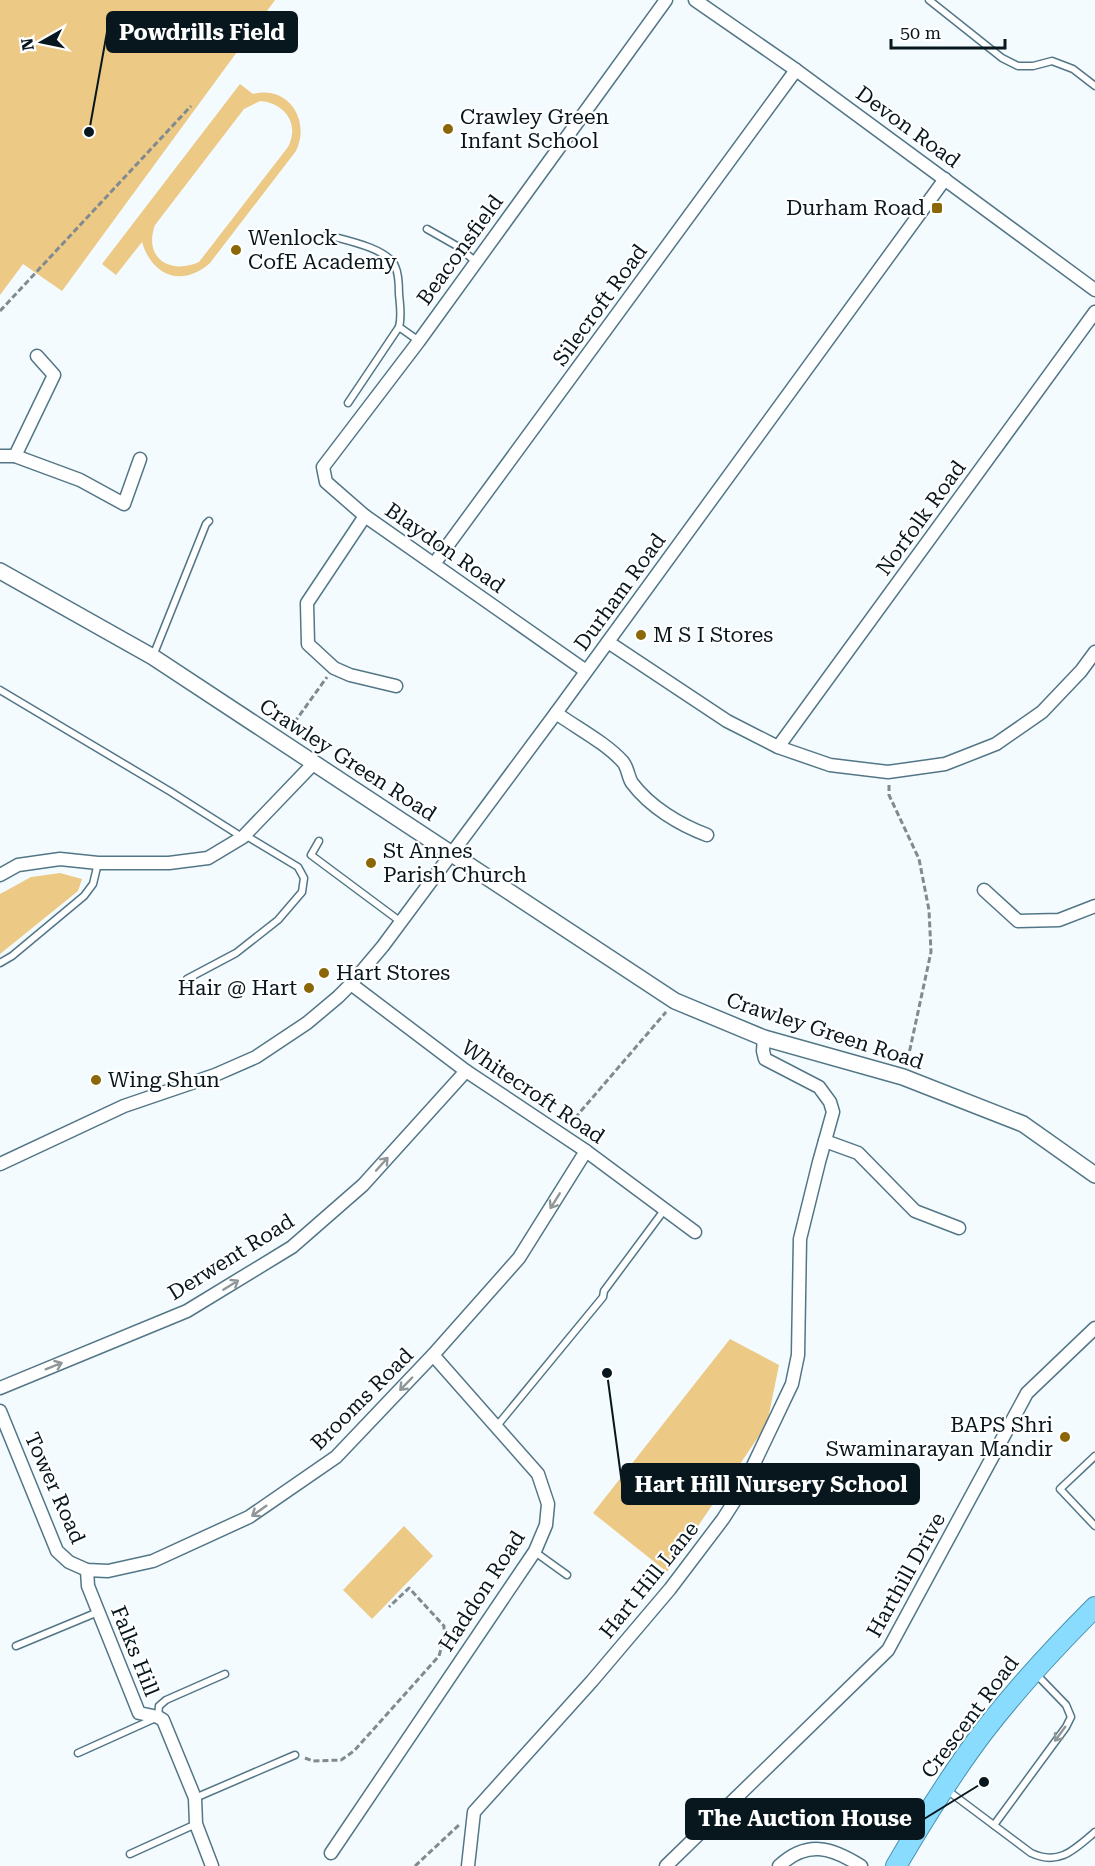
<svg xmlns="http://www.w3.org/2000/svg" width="1095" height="1866" font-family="'Roboto Serif',serif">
  <rect width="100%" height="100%" fill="#f3fbff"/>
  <!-- green -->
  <g fill="#ecc985" fill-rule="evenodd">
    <path d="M0,0H275L62,291L23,264L0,295Z"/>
    <path d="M240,84L253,94C288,85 311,120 296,151L210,263C182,288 152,276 142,242L116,275L102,264ZM260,101C285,103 300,124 288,147L199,262C170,275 143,258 155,225L244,109Z"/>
    <path d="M60,873L82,879L78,891L0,954V894L31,877Z"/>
    <path d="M730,1339L779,1365L767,1424L667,1572L593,1513Z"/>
    <path d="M404,1526L433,1556L372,1619L343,1590Z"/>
  </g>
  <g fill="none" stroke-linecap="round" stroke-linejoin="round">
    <defs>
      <g id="service">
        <path d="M929,0L1002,58L1018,66H1033L1052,61L1073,69L1095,86"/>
        <path d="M427,229L457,246L476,262"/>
        <path d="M327,235C345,240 387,248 395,266C399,274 399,285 399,294C400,305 402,316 399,327L419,341"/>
        <path d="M348,403L399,327"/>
        <path d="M153,656L206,524L209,521"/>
        <path d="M0,690L171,792L242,837"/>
        <path d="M319,841L311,855L401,922"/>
        <path d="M0,963L12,956L84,896L93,884L98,863"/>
        <path d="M187,979L236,953L278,920L302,892L304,878L298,867L245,835"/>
        <path d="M496,1427L603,1297L604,1291L665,1209"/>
        <path d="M1095,1456L1060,1489L1095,1526"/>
        <path d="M535,1552L567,1575"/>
        <path d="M16,1646L98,1612"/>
        <path d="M78,1753L158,1717L159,1706L166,1700L225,1674"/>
        <path d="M947,1790L1031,1853C1059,1866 1074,1850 1095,1832"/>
        <path d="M195,1798L295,1755"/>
        <path d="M994,1825L1066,1727L1071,1717L1066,1705L1036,1674"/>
        <path d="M130,1854L196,1824"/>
      </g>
      <g id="minor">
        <path d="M695,0L796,70L1095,290"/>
        <path d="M0,456H15L54,375L37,356"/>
        <path d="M15,456L80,480L124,504L140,459"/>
        <path d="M365,516L326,482L323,467L419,341L666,0"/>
        <path d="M434,564L796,70"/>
        <path d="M608,642L727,721L778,747L830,765L888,772L945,764L996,744L1042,712L1081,671L1095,652"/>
        <path d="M396,686L350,675L334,668L308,644L307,603L365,516L586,671"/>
        <path d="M556,713C577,728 606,743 623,762C628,768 628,777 632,783C650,807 680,825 707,835"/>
        <path d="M778,747L1095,312"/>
        <path d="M0,875L18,865L60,859L98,863H169L208,858L243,837L313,764"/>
        <path d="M984,890L1018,921L1059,920L1095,906"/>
        <path d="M351,984L466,1071L586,1151L695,1232"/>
        <path d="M825,1141L858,1153L915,1211L959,1228"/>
        <path d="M0,1164L124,1106L215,1075L256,1057L307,1023L338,997L351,984L383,946L556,713L945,179"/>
        <path d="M0,1388L187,1311L292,1247L363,1185L466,1071"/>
        <path d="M0,1411L57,1551L69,1562L87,1570L108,1571L153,1561L249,1517L336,1457L433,1355L519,1258L586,1151"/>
        <path d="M87,1570L88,1586L139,1713L158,1717L163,1720L195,1798L196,1824L212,1866"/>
        <path d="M331,1853L535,1551L546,1525L548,1504L538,1474L433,1355"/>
        <path d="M468,1866L474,1812L592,1681L670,1589L723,1519L741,1491L792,1384L798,1355L800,1239L819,1162L833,1112L830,1102L819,1087L765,1059L763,1051L764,1038"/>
        <path d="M666,1866L888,1650L1027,1393L1095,1328"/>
        <path d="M779,1866C807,1840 831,1847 861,1866"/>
      </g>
      <path id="tertiary" d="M0,571L153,657L675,1001L764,1038L903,1077L1023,1124L1095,1175"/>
      <path id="trunk" d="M896,1866C923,1820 952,1773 984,1731C1018,1687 1056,1646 1095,1607"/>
    </defs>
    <!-- service casing -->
    <use href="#service" stroke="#537686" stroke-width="9"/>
    <!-- minor casing -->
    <use href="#minor" stroke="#537686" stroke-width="15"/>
    <!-- tertiary casing -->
    <use href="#tertiary" stroke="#537686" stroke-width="18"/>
    <!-- trunk casing -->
    <use href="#trunk" stroke="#4a92af" stroke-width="22"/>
    <!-- path -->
    <g stroke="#7f8b90" stroke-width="3" stroke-dasharray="6 3" stroke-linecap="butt">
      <path d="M0,311L191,106"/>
      <path d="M289,730L327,677"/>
      <path d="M889,785V795L919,859L929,910L931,952L907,1063"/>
      <path d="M569,1125L666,1012"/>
      <path d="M305,1758L313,1761L341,1760L354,1751L439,1656L444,1638V1626L409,1588L389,1607"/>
      <path d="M415,1866L460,1824"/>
    </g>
    <!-- service -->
    <use href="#service" stroke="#fff" stroke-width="6"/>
    <!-- minor -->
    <use href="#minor" stroke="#fff" stroke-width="12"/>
    <!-- tertiary -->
    <use href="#tertiary" stroke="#fff" stroke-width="15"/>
    <!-- trunk -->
    <use href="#trunk" stroke="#8adcfe" stroke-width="20"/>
  </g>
  <!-- one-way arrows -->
  <defs><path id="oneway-shaft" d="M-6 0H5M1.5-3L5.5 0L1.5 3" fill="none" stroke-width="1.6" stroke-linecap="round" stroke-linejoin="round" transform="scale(1.5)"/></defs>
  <g stroke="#909799">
    <use href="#oneway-shaft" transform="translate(382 1164) rotate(-48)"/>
    <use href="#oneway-shaft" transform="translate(555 1201) rotate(122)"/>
    <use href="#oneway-shaft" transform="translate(231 1285) rotate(-32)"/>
    <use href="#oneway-shaft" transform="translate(54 1366) rotate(-22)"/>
    <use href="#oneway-shaft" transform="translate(406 1384) rotate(134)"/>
    <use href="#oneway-shaft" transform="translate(259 1511) rotate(145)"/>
    <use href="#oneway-shaft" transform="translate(1060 1734) rotate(126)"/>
  </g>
  <!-- markers -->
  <g fill="#8c6708" stroke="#fff" stroke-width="2">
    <circle cx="448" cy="129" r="6"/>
    <rect x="931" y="202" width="12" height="12" rx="3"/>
    <circle cx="236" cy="250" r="6"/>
    <circle cx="641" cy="635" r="6"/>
    <circle cx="371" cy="863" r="6"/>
    <circle cx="324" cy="973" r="6"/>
    <circle cx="309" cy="988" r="6"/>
    <circle cx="96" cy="1080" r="6"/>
    <circle cx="1065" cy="1437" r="6"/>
  </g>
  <g text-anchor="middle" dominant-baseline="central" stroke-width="4.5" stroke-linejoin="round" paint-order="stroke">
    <!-- poi labels -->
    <g font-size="21" fill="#08171d" stroke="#fff" text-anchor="start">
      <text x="460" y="117">Crawley Green<tspan x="460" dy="24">Infant School</tspan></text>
      <text x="925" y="208" text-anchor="end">Durham Road</text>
      <text x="248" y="238">Wenlock<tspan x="248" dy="24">CofE Academy</tspan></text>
      <text x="653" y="635">M S I Stores</text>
      <text x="383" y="851">St Annes<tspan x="383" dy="24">Parish Church</tspan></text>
      <text x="336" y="973">Hart Stores</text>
      <text x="297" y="988" text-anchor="end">Hair @ Hart</text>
      <text x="108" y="1080">Wing Shun</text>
      <text x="1053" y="1425" text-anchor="end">BAPS Shri<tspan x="1053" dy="24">Swaminarayan Mandir</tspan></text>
    </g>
    <!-- street labels -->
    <g font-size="21" fill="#08171d" stroke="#fff">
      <text transform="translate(908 127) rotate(36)">Devon Road</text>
      <text transform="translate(460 250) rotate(-54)">Beaconsfield</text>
      <text transform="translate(600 305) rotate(-54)">Silecroft Road</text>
      <text transform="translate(921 518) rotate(-54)">Norfolk Road</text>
      <text transform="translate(445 548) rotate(35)">Blaydon Road</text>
      <text transform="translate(620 592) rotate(-54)">Durham Road</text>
      <text transform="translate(348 760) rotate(33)">Crawley Green Road</text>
      <text transform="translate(825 1031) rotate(18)">Crawley Green Road</text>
      <text transform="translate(533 1092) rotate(34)">Whitecroft Road</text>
      <text transform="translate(231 1257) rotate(-32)">Derwent Road</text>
      <text transform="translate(362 1399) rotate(-45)">Brooms Road</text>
      <text transform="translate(55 1488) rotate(66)">Tower Road</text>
      <text transform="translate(906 1575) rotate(-61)">Harthill Drive</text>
      <text transform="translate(649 1580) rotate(-51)">Hart Hill Lane</text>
      <text transform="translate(482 1591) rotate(-57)">Haddon Road</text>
      <text transform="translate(135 1651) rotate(68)">Falks Hill</text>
      <text transform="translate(970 1717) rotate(-53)">Crescent Road</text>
    </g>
  </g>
  <!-- callouts -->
  <path fill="none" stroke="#08171d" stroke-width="2" d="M89 132L107 32M607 1373L622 1484M984 1782L924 1819"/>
  <g fill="#08171d" stroke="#fff" stroke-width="2">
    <circle cx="89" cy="132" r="6"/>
    <circle cx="607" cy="1373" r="6"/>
    <circle cx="984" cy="1782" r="6"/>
  </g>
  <g fill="#08171d" stroke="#08171d" stroke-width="2">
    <rect x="107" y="12" width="190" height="40" rx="6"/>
    <rect x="622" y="1464" width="297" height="40" rx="6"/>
    <rect x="686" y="1799" width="238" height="40" rx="6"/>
  </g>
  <g font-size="22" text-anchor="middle" font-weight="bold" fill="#fff">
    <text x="202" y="40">Powdrills Field</text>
    <text x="771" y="1492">Hart Hill Nursery School</text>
    <text x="805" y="1826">The Auction House</text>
  </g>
  <!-- north arrow -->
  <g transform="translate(42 42) rotate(261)" stroke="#ffffff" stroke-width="4.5" paint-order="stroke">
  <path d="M0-4.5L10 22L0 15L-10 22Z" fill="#08171d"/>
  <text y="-9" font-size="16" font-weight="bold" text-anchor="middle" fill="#08171d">N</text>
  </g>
  <!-- scale -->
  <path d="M891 39v9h114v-9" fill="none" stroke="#08171d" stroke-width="3"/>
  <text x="900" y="39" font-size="18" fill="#08171d" stroke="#ffffff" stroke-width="4.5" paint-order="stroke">50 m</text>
</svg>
